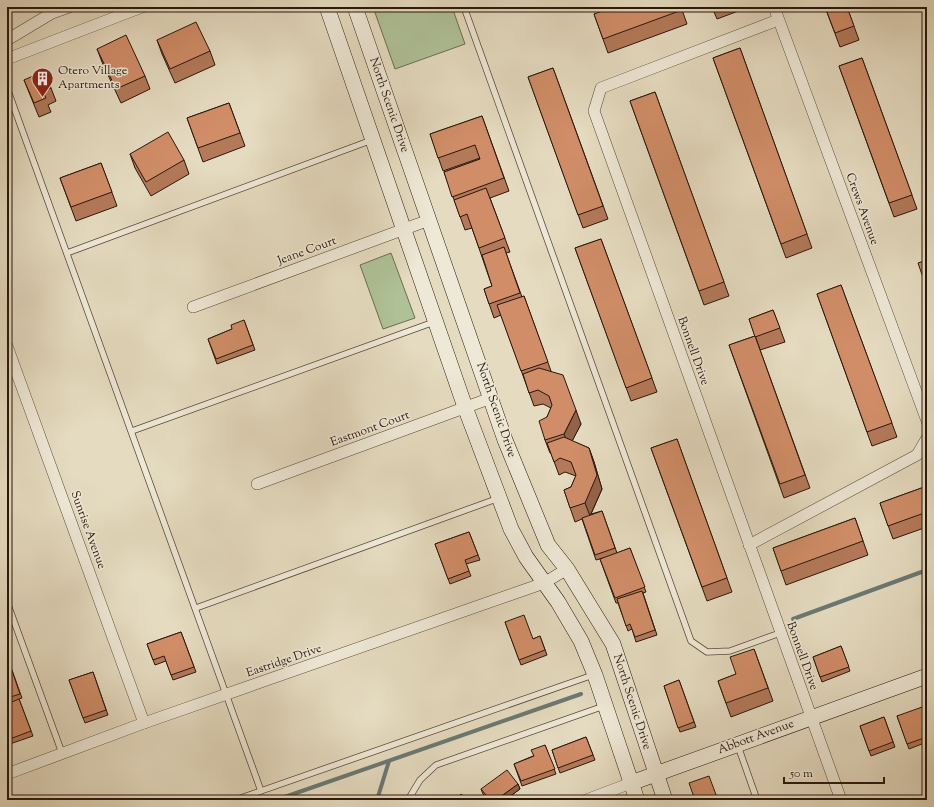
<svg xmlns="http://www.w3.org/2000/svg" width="934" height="807" font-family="'Sorts Mill Goudy',serif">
  <rect width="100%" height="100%" fill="#e5dbc0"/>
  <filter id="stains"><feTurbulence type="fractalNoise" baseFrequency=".005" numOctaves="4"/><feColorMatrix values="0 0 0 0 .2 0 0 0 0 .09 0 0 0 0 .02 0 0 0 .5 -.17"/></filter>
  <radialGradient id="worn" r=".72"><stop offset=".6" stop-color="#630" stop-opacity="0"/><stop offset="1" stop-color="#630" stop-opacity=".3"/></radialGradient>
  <!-- green -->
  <g fill="#afc197" stroke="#6c6c51">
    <path d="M373,7H452L465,44L395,69Z"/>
    <path d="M391,253L415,318L383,329L360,265Z"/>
  </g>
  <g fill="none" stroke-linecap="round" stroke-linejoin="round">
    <!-- stream -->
    <g stroke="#6a7973" stroke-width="4">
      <path d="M793,619L927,570"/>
      <path d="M276,800L581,694"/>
      <path d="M377,800L389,761"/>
    </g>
    <defs>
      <g id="lane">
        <path d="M464,7L691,641L707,652L730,651L780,633"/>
        <path d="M7,88L261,791"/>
        <path d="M67,253L372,140"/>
        <path d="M132,431L434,322"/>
        <path d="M7,602L62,753"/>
        <path d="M196,608L499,498"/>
        <path d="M738,746L757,800"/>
        <path d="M235,800L593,675"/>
        <path d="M408,800L420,780L436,765L604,706"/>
      </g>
      <g id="street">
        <path d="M774,7L927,421"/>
        <path d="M778,20L601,88L594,111L841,800"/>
        <path d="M7,40L52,13L69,7"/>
        <path d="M7,59L142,7"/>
        <path d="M193,307L429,220"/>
        <path d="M7,346L144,723"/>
        <path d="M257,484L491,398"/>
        <path d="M749,545L917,455L927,438"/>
        <path d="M7,774L144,723L544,583L567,569"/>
        <path d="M586,800L631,783"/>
      </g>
      <g id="secondary">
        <path d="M327,7L465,407L511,529L526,557L558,602L581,641L595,675L637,800"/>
        <path d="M355,7L505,440L548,545L567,569L613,644L665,800"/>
        <path d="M631,783L927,676"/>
      </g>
    </defs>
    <!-- lane casing -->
    <use href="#lane" stroke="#584838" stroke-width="7"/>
    <!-- street casing -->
    <use href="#street" stroke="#584838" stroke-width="12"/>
    <!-- secondary casing -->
    <use href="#secondary" stroke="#29170b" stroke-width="16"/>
    <!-- lane -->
    <use href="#lane" stroke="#eee8d6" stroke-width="5.5"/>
    <!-- street -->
    <use href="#street" stroke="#eee8d6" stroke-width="11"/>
    <!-- secondary -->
    <use href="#secondary" stroke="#eee8d6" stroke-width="15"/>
  </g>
  <!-- wall -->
  <g fill="#b37959" stroke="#29170b">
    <path d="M681,7L687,24L608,53L594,14Z"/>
    <path d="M712,7H740L741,10L717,19Z"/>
    <path d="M825,7H847L859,40L840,47Z"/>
    <path d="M157,40L210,51L215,65L175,83L162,54Z"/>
    <path d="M740,48L812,248L786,258L713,58Z"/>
    <path d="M97,49L145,76L150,89L121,103L102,62Z"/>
    <path d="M862,58L917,209L894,217L839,66Z"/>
    <path d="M553,68L608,219L583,228L528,77Z"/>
    <path d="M24,80L51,88L56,101L48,105L51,112L39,117Z"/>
    <path d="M655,92L729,296L704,305L630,101Z"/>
    <path d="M229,103L245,146L203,162L187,118Z"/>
    <path d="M482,116L509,191L490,198L510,252L506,253L522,297L524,296L551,371L581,424L572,441L589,448L594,462L602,489L591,514L602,511L617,553L630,548L646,592L643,593L657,635L636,642L632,629L628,631L618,603H616L600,559L603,558L596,560L582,519L575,522L564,490L571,487L576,476L565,472L559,475L551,453H550L545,440L547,417L551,408L543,404L534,406L501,315L494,318L484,289L492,286L472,228L465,230L444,172L480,159V158L443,171L430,134Z"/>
    <path d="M130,154L184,160L189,174L151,196L135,168Z"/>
    <path d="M101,163L117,206L76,221L60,178Z"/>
    <path d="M601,239L657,392L631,401L575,248Z"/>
    <path d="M841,285L897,437L872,446L817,294Z"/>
    <path d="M773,310L785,342L760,350L749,319Z"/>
    <path d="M244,320L255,350L217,364L208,339L232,329Z"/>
    <path d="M755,336L810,488L784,498L729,345Z"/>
    <path d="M677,439L732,592L707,601L651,448Z"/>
    <path d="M927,486V527L893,539L880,503Z"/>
    <path d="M855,518L868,555L786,585L773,548Z"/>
    <path d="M469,532L480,560L466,564L471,576L450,584L435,544Z"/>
    <path d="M505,622L533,639L540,636L547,655L521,665Z"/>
    <path d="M181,632L196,672L173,680L166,661L155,665L147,644Z"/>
    <path d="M841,646L850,671L822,682L813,657Z"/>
    <path d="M754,649L773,701L731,717L718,681L736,674Z"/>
    <path d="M7,659H8L22,698L19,699L33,736L7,745Z"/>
    <path d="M93,672L108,715L85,723L69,680Z"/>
    <path d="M679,680L696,727L680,732L664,686Z"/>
    <path d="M927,711V742L909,749L897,716Z"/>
    <path d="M884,717L895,747L871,756L860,726Z"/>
    <path d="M586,737L595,760L560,773L552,750Z"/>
    <path d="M545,745L556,774L522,786L514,764L533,756Z"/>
    <path d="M518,784L520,789L505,800H488L483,794L481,789Z"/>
  </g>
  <!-- shaded-wall -->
  <g fill="#926349" stroke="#29170b">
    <path d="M576,410L581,424L569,447L564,434Z"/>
    <path d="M589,448L594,462L602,489L590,516L585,503Z"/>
    <path d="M518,784L520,789L505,800H496Z"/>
  </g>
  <!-- building -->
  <g fill="#d08d68" stroke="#29170b">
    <path d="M614,7H681L682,10L603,39L594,14Z"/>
    <path d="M825,7H847L854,26L835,33Z"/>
    <path d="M196,22L210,51L170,69L157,40Z"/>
    <path d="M126,35L145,76L116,89L97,49Z"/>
    <path d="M740,48L807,234L781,244L713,58Z"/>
    <path d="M862,58L912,195L889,203L839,66Z"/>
    <path d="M553,68L603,206L578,215L528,77Z"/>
    <path d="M44,71L51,88L43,91L46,98L34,103L24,80Z"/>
    <path d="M655,92L724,282L699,291L630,101Z"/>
    <path d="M229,103L240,133L198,148L187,118Z"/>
    <path d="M482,116L504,178L452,197L444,172L480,159L475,145L438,158L430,134Z"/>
    <path d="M168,132L184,160L146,182L130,154Z"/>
    <path d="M101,163L112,192L71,207L60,178Z"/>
    <path d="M486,188L505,238L479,248L467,214L460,217L454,200Z"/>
    <path d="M601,239L652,378L626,388L575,248Z"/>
    <path d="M504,247L520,293L489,304L484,289L492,286L482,255Z"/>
    <path d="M927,260V289L918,263Z"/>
    <path d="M841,285L892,423L867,432L817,294Z"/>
    <path d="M524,296L548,362L521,371L497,305Z"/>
    <path d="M773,310L780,328L755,337L749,319Z"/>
    <path d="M244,320L253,345L216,359L208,339L232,329L231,325Z"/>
    <path d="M755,336L805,475L780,484L729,345Z"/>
    <path d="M539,368L563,375L576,410L564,434L545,440L539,421L547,417L552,405L549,396L538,390L529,393L523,374Z"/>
    <path d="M564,437L589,448L597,475L585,503L570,508L564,490L571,487L576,475L571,462L560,458L554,462L547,443Z"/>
    <path d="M677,439L727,578L702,587L651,448Z"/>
    <path d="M927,486V512L888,526L880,503Z"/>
    <path d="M602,511L615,548L595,555L582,518Z"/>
    <path d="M855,518L863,541L781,571L773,548Z"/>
    <path d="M469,532L478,555L465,560L469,571L448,579L435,544Z"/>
    <path d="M630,548L645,587L615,598L600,559Z"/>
    <path d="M642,591L655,630L635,637L630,624L626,626L617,599Z"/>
    <path d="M524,615L533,639L540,636L545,650L519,660L505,622Z"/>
    <path d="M181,632L194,667L171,675L164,656L153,660L147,644Z"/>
    <path d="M841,646L849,667L820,677L813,657Z"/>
    <path d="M754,649L768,688L726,703L718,681L736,674L730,657Z"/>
    <path d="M7,659H8L20,694L7,698Z"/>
    <path d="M93,672L106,710L83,718L69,680Z"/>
    <path d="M679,680L694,722L678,728L664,686Z"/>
    <path d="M19,699L31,731L7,740V704Z"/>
    <path d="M925,706L927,711V737L907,744L897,716Z"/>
    <path d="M884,717L893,742L869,751L860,726Z"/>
    <path d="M586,737L593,755L558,768L552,750Z"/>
    <path d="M545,745L555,769L521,781L514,764L534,756L531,750Z"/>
    <path d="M507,770L518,784L496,800H490L481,789Z"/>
    <path d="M709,776L718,800H695L689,783Z"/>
    <path d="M461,794L468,800H456Z"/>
    <path d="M476,796L481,800H472Z"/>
  </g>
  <!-- icons -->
  <defs>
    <symbol id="building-pin" viewBox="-11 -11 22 30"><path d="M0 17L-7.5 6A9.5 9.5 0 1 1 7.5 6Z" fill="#8f2418" stroke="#eee8d6"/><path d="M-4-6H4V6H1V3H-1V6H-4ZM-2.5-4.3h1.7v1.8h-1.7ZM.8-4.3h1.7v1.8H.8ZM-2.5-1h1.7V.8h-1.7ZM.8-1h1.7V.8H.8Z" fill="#fff"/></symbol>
  </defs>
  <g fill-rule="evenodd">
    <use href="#building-pin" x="30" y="66" width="25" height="34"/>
  </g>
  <g text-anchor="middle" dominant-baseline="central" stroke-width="3" stroke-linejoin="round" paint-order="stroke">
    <!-- poi labels -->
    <g font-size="12" fill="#29170b" stroke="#eee8d6" text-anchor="start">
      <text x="58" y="71">Otero Village<tspan x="58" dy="14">Apartments</tspan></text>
    </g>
    <!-- street labels -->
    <g font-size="12" fill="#29170b" stroke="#eee8d6">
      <text transform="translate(389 105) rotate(71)">North Scenic Drive</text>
      <text transform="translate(862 209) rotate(70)">Crews Avenue</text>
      <text transform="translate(307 251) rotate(-20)">Jeane Court</text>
      <text transform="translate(693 351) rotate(70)">Bonnell Drive</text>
      <text transform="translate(496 410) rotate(71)">North Scenic Drive</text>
      <text transform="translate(370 429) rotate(-20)">Eastmont Court</text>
      <text transform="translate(88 530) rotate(70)">Sunrise Avenue</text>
      <text transform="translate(802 656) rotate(70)">Bonnell Drive</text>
      <text transform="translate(284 661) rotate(-19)">Eastridge Drive</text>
      <text transform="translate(632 702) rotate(72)">North Scenic Drive</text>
      <text transform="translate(756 737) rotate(-20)">Abbott Avenue</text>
    </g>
  </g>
  <!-- margin -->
  <rect width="934" height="807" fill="none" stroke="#e5dbc0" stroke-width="24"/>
  <rect x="8" y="8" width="918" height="791" fill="none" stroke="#29170b" stroke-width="2"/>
  <rect x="12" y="12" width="910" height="783" fill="none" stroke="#29170b"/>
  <!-- scale -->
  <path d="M784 777v6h100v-6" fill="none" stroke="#29170b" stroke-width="2"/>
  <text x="790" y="777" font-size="12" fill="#29170b" stroke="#eee8d6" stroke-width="3" paint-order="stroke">50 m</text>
  <rect width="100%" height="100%" filter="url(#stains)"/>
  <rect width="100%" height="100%" fill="url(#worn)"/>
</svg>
